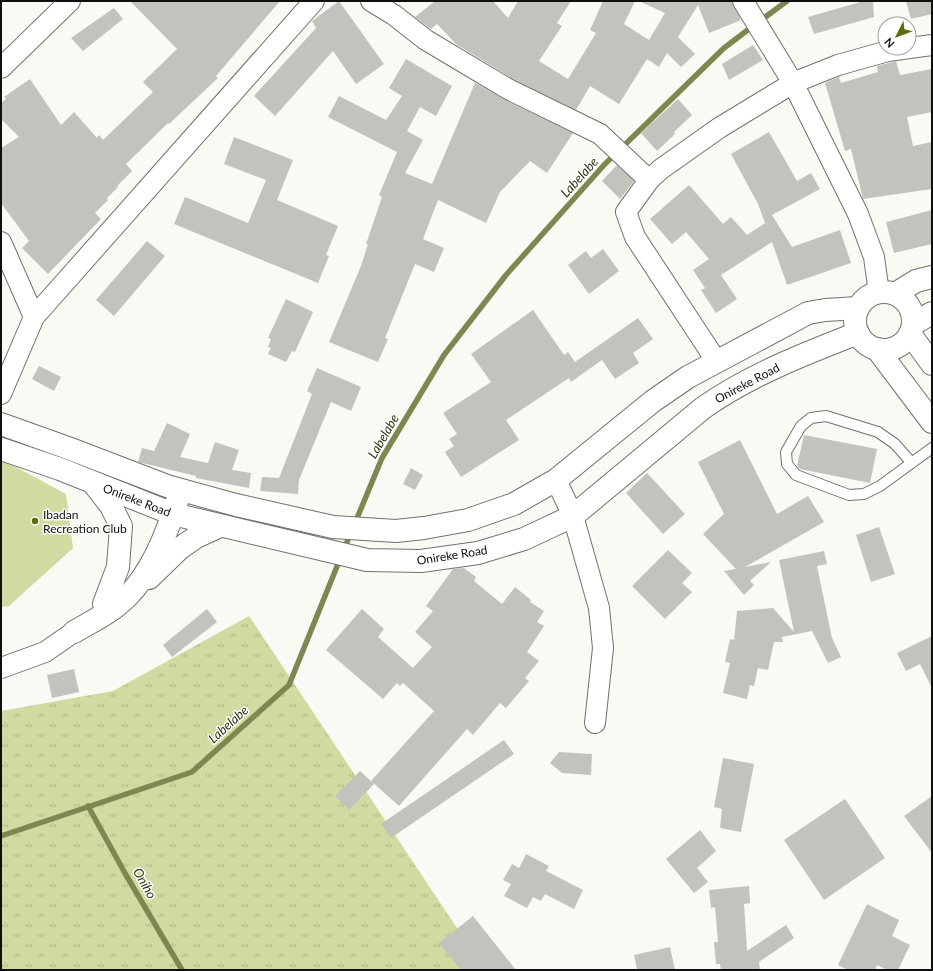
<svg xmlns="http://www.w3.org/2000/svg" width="933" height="971" font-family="Lato,sans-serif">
  <defs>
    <pattern id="grass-tufts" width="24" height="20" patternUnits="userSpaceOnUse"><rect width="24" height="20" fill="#cfdba0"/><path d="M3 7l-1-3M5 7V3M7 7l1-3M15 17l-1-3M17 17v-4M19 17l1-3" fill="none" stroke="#b1bb89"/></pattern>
  </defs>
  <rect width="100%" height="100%" fill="#f9faf4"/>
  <!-- grass -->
  <path fill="url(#grass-tufts)" d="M249,616L485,970H1V711L113,691Z"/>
  <!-- garden -->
  <path fill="#cfdba0" d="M1,459L66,494L73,548L9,606L1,607Z"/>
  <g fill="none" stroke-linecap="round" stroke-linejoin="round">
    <!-- stream -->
    <g stroke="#7d874f" stroke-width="5.5">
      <path d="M760,21L787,1"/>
      <path d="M355,523L382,458L444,355L506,275L604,165L724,48L753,26"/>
      <path d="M343,551L351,533"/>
      <path d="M88,806L126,875L182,970"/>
      <path d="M1,836L192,772L289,685L340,559"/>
    </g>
  </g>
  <!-- building -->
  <g fill="#c2c3bd">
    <path d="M130,1H280L216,76L218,78L169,124L168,123L126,164L132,171L117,186L118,187L107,198L108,200L95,213L101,219L48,274L22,248L29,241L1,203V148L19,137L1,119V103L6,99L4,97L30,79L61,125L74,112L97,138L99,135L103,140L153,92L143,82L177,49Z"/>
    <path d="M339,1L384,64L356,84L333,51L275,116L254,96L316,28L312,21Z"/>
    <path d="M435,1H493L508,18L518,1H571L557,23L562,26L539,61L568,79L596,33L590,30L603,1H635L624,24L649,40L665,13L639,1H732L741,20L709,33L698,5L678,37L695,54L681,67L667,53L659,67L647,59L619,104L590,86L576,110L513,79L456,44L437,24L431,29L415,17Z"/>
    <path d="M864,1H873L874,17L814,34L808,17Z"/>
    <path d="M906,1H932V14L911,19Z"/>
    <path d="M114,8L123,19L83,51L71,38Z"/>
    <path d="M753,45L763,60L729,80L722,64Z"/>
    <path d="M406,59L452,86L436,116L420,107L407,131L423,140L405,173L432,184L475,83L503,99L573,133L547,173L530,161L500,192L486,223L438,200L423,239L444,248L434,272L415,264L385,338L388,339L378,362L329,342L361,266L368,244H366L382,197L379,195L397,152L328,117L339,96L386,120L402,96L389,88Z"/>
    <path d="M896,61L900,75L932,69V112L907,117L913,146L932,142V189L863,199L851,149L845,151L825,83L839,77L841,83L878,72L877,66Z"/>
    <path d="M678,99L692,115L674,132L675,134L657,151L641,133Z"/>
    <path d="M769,132L797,181L811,173L820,189L772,215L792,247L840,230L851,263L787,285L772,242L721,275L737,299L716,313L701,290L705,288L693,270L709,259L686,232L672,244L650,219L689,185L723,224L731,217L747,235L765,223L758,204L731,154Z"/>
    <path d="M234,137L293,160L277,200L338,226L326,255L329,256L318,283L174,224L185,197L248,223L266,180L224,164Z"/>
    <path d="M617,165L634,181L620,199L602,181Z"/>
    <path d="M932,210V244L894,253L886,222Z"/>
    <path d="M147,241L165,256L114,316L96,300Z"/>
    <path d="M603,249L619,271L589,294L568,265L586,251L591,258Z"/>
    <path d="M286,299L313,312L295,352L292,351L286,362L268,354L271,348L268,347L271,339L268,338Z"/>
    <path d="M533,310L564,355L568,352L575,362L638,318L653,339L633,353L639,363L615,379L602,360L571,382L569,378L506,420L519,440L461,477L445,452L454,446L449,439L457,434L443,413L491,382L471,354Z"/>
    <path d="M39,366L61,377L54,391L32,379Z"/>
    <path d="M317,368L361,387L351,411L331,402L299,480L298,494L260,491L262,477L279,478L312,394L307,391Z"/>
    <path d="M167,423L190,434L180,457L208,463L215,442L239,450L232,470L251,473L249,488L196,478V476L138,462L142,448L154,451Z"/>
    <path d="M804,435L877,449L870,483L800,469L797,466Z"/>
    <path d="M740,440L777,514L808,496L824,522L745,567L771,562L750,581L754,585L744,595L724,571L736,569L703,534L724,514L698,462Z"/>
    <path d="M411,468L423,475L415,490L403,484Z"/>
    <path d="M647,473L685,514L663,534L626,493Z"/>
    <path d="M879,527L895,574L871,582L856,535Z"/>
    <path d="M668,550L692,573L682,583L692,592L665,619L632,586Z"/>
    <path d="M824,551L827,564L817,566L832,638L841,657L828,663L812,631L782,637L783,642H774L768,670L758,668L754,686L750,685L747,699L723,693L730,663L725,662L730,639L734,640L737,611L773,608L794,632L779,560Z"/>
    <path d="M464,568L476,577L474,581L502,604L515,587L531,600L530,602L544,611L537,622L544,626L527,652L539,661L525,678L529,681L506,708L500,703L473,735L467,729L399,806L371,781L434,711L403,683L400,686L397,683L383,699L326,650L362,609L384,629L378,637L413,668L432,647L415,632L433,611L426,606L453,569Z"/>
    <path d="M207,609L217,622L172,657L163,645Z"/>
    <path d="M932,636V688L920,664L906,671L897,653Z"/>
    <path d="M74,669L79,692L52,698L47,675Z"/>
    <path d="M504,740L514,754L391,838L381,824Z"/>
    <path d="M559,752L592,754L591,775L562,773L550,763Z"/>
    <path d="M723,758L754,764L741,832L720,828L722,809L714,807Z"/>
    <path d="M360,771L374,784L349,810L335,796Z"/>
    <path d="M932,796V853L904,816Z"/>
    <path d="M845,799L885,858L824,900L784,840Z"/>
    <path d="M700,830L716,851L697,868L708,882L694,893L666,859Z"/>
    <path d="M526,854L549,866L546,871L583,890L574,909L545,894L541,901L533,897L527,908L504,896L511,884L503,880L512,864L519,868Z"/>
    <path d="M749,886L750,903L744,904L747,951L786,925L794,938L759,962L760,970H721L720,964H716L714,942H718L715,907L711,908L709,890Z"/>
    <path d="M867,904L899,920L892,936L910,945L898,970H887L877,965L875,970H848L838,965Z"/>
    <path d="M473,916L516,970H461L439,943Z"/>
    <path d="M670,947L675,970H637L634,955Z"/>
  </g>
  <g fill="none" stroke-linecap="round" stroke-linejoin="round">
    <defs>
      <path id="lane" d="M911,462L895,444L878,432L826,416L811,418L801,426L786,452L787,464L796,475L849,495L864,494L880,486L932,448"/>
      <g id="street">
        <path d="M371,1L394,15L426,40L508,89L600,134L649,180"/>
        <path d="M743,1L793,83L858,214L874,257L879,293"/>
        <path d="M1,68L70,1"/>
        <path d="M1,242L34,317"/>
        <path d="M717,362L635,237L626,212L649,180L661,169L719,128L793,83L838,65L888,51L932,45"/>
        <path d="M1,394L34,317L314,1"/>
        <path d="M556,480L573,516L599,608L603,648L595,723"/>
        <path d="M1,668L45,652L74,632"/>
      </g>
      <g id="secondary">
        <circle cx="884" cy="321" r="29"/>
        <path d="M895,294L916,281L932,277"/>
        <path d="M913,324L932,313"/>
        <path d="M910,334L932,364"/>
        <path d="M877,349L932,422"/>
        <path d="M1,424L68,448L167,486L236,505L333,527L396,531L424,528L468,520L514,504L556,480L653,401L688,377L808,313L825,310L858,308"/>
        <path d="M1,449L60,469L173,514L367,560L421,561L478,553L524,539L573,516L703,408C750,375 804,354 858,333"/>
        <path d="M94,484L111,506L121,526L118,567L104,604"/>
        <path d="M149,578L179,549L196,537L220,526"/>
        <path d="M74,632C89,623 106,615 119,604C149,580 166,537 177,501"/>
      </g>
    </defs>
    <!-- lane casing -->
    <use href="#lane" stroke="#71726d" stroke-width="12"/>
    <!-- street casing -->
    <use href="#street" stroke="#71726d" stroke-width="22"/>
    <!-- secondary casing -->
    <use href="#secondary" stroke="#71726d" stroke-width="24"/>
    <!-- lane -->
    <use href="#lane" stroke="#fff" stroke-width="10"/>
    <!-- street -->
    <use href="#street" stroke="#fff" stroke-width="20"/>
    <!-- secondary -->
    <use href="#secondary" stroke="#fff" stroke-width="22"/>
  </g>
  <!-- markers -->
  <circle fill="#5f6b11" stroke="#fffffe" stroke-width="1.5" cx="35" cy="521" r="4"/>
  <g text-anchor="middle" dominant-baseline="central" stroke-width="3" stroke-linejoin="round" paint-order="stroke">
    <!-- street labels -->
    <g font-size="12" fill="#0f100e" stroke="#fffffe">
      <text transform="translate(747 383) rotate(-28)">Onireke Road</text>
      <text transform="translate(137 500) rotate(21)">Onireke Road</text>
      <text transform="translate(452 555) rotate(-9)">Onireke Road</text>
    </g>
    <!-- poi labels -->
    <g font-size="12" fill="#0f100e" stroke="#fffffe" text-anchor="start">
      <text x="43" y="514">Ibadan<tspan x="43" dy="14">Recreation Club</tspan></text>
    </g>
    <!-- water labels -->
    <g font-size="13" font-style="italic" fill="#2e3311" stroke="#fffffe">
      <text transform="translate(579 177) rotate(-48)">Labelabe</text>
      <text transform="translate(383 436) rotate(-60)">Labelabe</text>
      <text transform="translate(228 724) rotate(-42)">Labelabe</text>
      <text transform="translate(145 883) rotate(60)">Oniho</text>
    </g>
  </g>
  <!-- border -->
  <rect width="933" height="971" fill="none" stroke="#0f100e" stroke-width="4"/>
  <!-- north arrow -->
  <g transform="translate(897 36) rotate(228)"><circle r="19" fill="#fffffe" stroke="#9f9f9e"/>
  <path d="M0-3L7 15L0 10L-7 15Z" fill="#5f6b11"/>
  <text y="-6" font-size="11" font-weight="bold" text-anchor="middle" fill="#0f100e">N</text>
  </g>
</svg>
